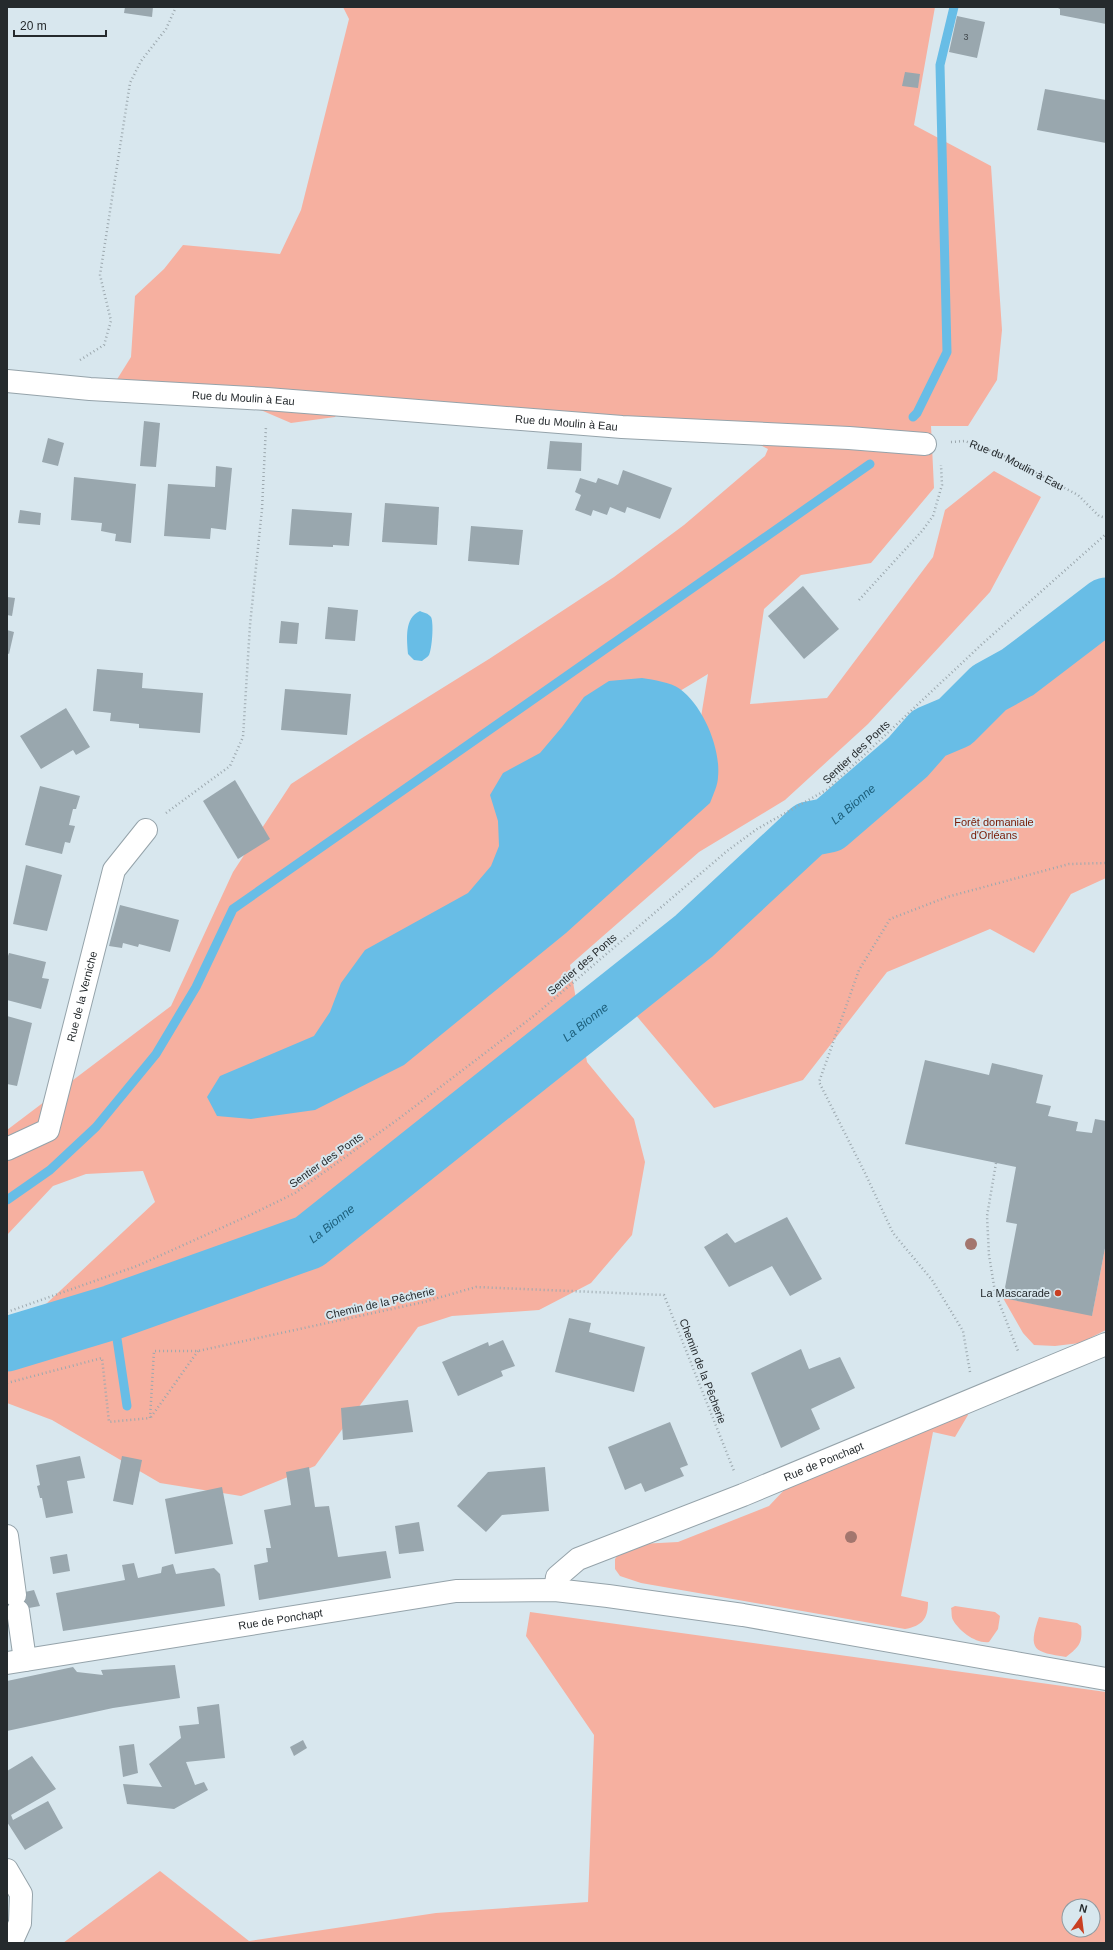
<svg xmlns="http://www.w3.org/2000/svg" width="1113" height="1950" font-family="Arial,sans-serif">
  <rect width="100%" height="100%" fill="#d8e7ee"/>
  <!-- green -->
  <g fill="#f6b0a0" fill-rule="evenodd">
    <path d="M343,7H935L914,125L991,166L1002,330L997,380L968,426H931L934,488L871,563L801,575L764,609L750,704L827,698L933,557L945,510L994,471L1041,497L990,592L868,724L785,800L699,852L570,965L587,1062L634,1119L645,1162L632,1235L591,1283L539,1310L452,1316L418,1327L315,1466L241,1496L160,1483L52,1420L7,1403V1325L30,1319L155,1202L143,1171L86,1174L53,1186L7,1235V1130L171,1006L233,872L291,784L362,738L489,659L614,577L684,525L765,456L768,449L718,423L348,398L335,417L291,423L256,408L116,381L131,357L135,296L164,269L183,245L280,254L301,210L349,19ZM708,674L690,785L509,854L670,697Z"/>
    <path d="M1106,583V878L1071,894L1034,953L990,929L887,972L803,1080L714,1108L603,976L880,796L1062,635Z"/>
    <path d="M1106,1243V1330L1080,1343L1055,1346L1034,1345L1023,1333L1003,1298L1092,1315Z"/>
    <path d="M967,1409L968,1415L955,1437L933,1432L901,1596L928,1602C928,1619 922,1626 905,1629L641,1583L620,1576L615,1569V1559L620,1552L640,1544L678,1542L769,1506L786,1488Z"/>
    <path d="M955,1606L995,1612L1000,1616L998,1629L989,1642C976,1644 959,1631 953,1620C951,1617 952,1611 951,1608Z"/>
    <path d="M530,1612L1106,1692V1943H63L160,1871L249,1941L436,1913L588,1902L594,1735L526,1636ZM1069,1906H1093V1930H1069Z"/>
    <path d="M1039,1617L1077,1623L1081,1626C1083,1643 1079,1647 1066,1657C1035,1652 1027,1651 1039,1617Z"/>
  </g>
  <!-- water -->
  <g fill="#68bde6">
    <path d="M420,611C424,613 428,613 431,617C434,623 432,649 429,655C428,657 424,659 422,661L414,660L408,654C407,639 404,618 420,611Z"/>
    <path d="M642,678C654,680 670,682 680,689C703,706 721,748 718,777C718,785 713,795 710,803L566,933L404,1065L315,1110L251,1119L217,1116L207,1097L220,1076L314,1036L330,1012L341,983L365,950L468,893L491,866L499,846L498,821L490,795L503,773L540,753L562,727L584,697L609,681Z"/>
  </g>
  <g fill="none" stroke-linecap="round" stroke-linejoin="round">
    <!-- stream -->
    <g stroke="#68bde6" stroke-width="9">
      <path d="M913,417L917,413L947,352L940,65L954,7"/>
      <path d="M7,1200L50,1170L96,1127L156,1054L196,987L233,909L870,464"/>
      <path d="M113,1312L127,1406"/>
    </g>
    <!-- river -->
    <path stroke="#68bde6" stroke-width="55" id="s1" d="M7,1344L113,1312L309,1242L694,936L809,829L829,825L908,757L929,733L955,722L989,688L1018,672L1106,605"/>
  </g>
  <!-- building -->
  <g fill="#99a7ae">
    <path d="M125,7H153L152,17L124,13Z"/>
    <path d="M1056,7H1106V24L1060,15V9Z"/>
    <path d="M957,16L985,22L977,58L949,52Z"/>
    <path d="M905,72L920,74L918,88L902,86Z"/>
    <path d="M1045,89L1106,100V143L1037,130Z"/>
    <path d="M144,421L160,423L156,467L140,466Z"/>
    <path d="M48,438L64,443L58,466L42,462Z"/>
    <path d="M550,441L582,443L581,471L547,469Z"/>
    <path d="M216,466L232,468L226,530L211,528L210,539L164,536L168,484L215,487Z"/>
    <path d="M623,470L672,488L660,519L627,507L625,513L610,507L607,515L593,510L591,516L575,510L581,495L575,492L580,478L596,483L598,478L618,485Z"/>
    <path d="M74,477L136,484L131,543L115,541L116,534L101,531L102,523L71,520Z"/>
    <path d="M385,503L439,507L437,545L382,542Z"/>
    <path d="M292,509L352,513L349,546L333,545V547L289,545Z"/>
    <path d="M20,510L41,513L40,525L18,523Z"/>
    <path d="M471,526L523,530L519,565L468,561Z"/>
    <path d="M803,586L839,629L804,659L768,616Z"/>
    <path d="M7,597L15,598L12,616L7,615Z"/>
    <path d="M328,607L358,610L355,641L325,639Z"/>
    <path d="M281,621L299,623L297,644L279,643Z"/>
    <path d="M7,630L14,632L9,654L7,653Z"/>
    <path d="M97,669L143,673L142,688L203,693L200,733L139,728V724L110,721L111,713L93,711Z"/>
    <path d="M285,689L351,694L347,735L281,730Z"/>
    <path d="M66,708L90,747L76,755L73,750L41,769L20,736Z"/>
    <path d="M235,780L270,839L238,859L203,801Z"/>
    <path d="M40,786L80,796L76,809H73L69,825L75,826L70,843L65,842L62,854L25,845Z"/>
    <path d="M26,865L62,875L47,931L13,924Z"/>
    <path d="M120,905L179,920L170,952L139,944L138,947L123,943L122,948L109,946Z"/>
    <path d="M9,953L46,962L42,978L49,979L41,1009L7,1000V959Z"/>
    <path d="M7,1016L32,1023L17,1086L7,1084Z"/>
    <path d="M925,1060L989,1075L992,1063L1043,1075L1036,1103L1051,1106L1048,1116L1078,1122L1076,1131L1092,1133L1095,1119L1106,1121V1243L1092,1316L1003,1298L1017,1224L1006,1222L1016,1167L905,1144Z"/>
    <path d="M787,1217L822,1279L790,1296L772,1266L729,1287L704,1247L727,1233L735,1243Z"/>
    <path d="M569,1318L591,1323L589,1332L645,1347L634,1392L555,1372Z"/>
    <path d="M503,1340L515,1366L501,1371L503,1376L458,1396L442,1362L488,1342L489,1346Z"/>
    <path d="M801,1349L809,1369L840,1357L855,1388L811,1409L820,1429L781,1448L751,1373Z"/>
    <path d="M408,1400L413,1432L343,1440L341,1408Z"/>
    <path d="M670,1422L688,1465L680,1468L684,1476L645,1492L641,1483L625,1490L608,1447Z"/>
    <path d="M80,1456L85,1478L67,1481L73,1513L46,1518L42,1498H40L37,1486L40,1485L36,1465Z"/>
    <path d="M122,1456L142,1460L133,1505L113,1501Z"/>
    <path d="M309,1467L315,1507L329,1506L338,1557L386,1551L391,1578L259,1600L254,1565L268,1562L266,1548H271L264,1510L291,1505L286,1472Z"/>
    <path d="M545,1467L549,1511L502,1515L486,1532L457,1506L488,1472Z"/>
    <path d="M222,1487L233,1544L175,1554L165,1499Z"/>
    <path d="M419,1522L424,1551L399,1554L395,1526Z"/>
    <path d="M67,1554L70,1571L53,1574L50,1557Z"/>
    <path d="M134,1563L138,1578L161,1573L162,1567L173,1564L176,1574L214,1568L220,1574L225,1606L63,1631L56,1593L125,1580L122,1565Z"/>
    <path d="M34,1590L40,1606L7,1612V1596Z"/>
    <path d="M175,1665L180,1698L113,1708L7,1731V1681L73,1667L77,1672L103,1675L101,1670Z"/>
    <path d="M219,1704L225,1758L186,1762L195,1785L204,1782L208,1790L174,1809L127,1804L123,1784L162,1787L149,1764L181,1738L179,1726L199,1724L197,1707Z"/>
    <path d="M303,1740L307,1748L294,1756L290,1747Z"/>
    <path d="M134,1744L138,1773L123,1777L119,1746Z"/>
    <path d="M32,1756L56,1789L11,1815L13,1820L48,1801L63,1828L25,1850L7,1822V1771Z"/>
  </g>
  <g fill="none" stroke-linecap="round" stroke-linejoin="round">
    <defs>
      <g id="minor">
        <path id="s3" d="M7,381L90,389L267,399L622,427L849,438L925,444"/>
        <path id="s4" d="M7,1149L48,1130L114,870L146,830"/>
        <path d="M7,1536L15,1595"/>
        <path id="s5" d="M555,1590L557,1577L578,1559L743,1495L1106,1344"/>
        <path d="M18,1611L25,1660"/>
        <path id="s6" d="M7,1663L456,1591L555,1590L608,1596L743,1615L1106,1679"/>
        <path d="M7,1870L21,1894L20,1923L11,1943"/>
      </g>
    </defs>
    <!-- minor casing -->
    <use href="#minor" stroke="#95a3aa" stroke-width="24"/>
    <!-- path -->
    <g stroke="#9ca8ae" stroke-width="2.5" stroke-dasharray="1 3" stroke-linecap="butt">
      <path d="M80,360L104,345L111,321L100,275L130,83L141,61L166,29L176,7"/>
      <path id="s2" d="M951,442L965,441L1002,455L1078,495L1099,516L1106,518"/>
      <path d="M859,600L922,531L933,516L942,485L941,465"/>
      <path d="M166,813L230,766L243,737L250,625L262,509L266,426"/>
      <path d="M996,1163L987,1216L989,1255L995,1292L1018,1351"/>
      <path d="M7,1312L137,1266L250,1215L295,1193L397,1120L535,1015L727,851L757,829L828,789L981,645L1106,534"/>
      <path d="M970,1372L963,1331L932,1280L893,1233L865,1173L819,1082L859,970L890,919L947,897L1069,864L1106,863"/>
      <path d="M7,1383L102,1358L109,1422L150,1418L154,1351H198L424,1302L476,1287L664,1295L734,1471"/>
      <path d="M151,1417L198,1351"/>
    </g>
    <!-- minor -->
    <use href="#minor" stroke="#fff" stroke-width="22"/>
  </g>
  <!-- trees -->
  <g fill="#a3766e">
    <circle cx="971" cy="1244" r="6"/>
    <circle cx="851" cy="1537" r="6"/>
  </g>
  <!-- markers -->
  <circle fill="#c93f22" stroke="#d8e7ee" stroke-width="1.5" cx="1058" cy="1293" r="4"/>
  <g text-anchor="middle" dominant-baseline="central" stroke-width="4" stroke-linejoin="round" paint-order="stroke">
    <!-- number labels -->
    <g font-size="9" fill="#42494d">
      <text x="966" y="37">3</text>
    </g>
    <!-- street labels -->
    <g font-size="11" fill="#252a2d" stroke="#d8e7ee">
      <text stroke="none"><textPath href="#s3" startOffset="237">Rue du Moulin à Eau</textPath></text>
      <text stroke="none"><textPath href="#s3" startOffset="561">Rue du Moulin à Eau</textPath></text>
      <text stroke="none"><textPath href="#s2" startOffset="71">Rue du Moulin à Eau</textPath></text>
      <text transform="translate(856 752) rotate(-43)">Sentier des Ponts</text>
      <text transform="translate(582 964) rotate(-41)">Sentier des Ponts</text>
      <text stroke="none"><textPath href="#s4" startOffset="183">Rue de la Verniche</textPath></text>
      <text transform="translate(326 1160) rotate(-35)">Sentier des Ponts</text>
      <text transform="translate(380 1303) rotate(-13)">Chemin de la Pêcherie</text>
      <text transform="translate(703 1371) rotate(69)">Chemin de la Pêcherie</text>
      <text stroke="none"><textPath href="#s5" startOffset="305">Rue de Ponchapt</textPath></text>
      <text stroke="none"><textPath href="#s6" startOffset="277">Rue de Ponchapt</textPath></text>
    </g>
    <!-- park labels -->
    <g font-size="11" fill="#771a05" stroke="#d8e7ee">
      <text x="994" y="822">Forêt domaniale<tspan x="994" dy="13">d'Orléans</tspan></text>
    </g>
    <!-- poi labels -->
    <g font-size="11" fill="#252a2d" stroke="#d8e7ee" text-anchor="end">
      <text x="1050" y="1293">La Mascarade</text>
    </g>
    <!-- water labels -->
    <g font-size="12" font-style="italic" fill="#1c5e7a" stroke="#d8e7ee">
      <text stroke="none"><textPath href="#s1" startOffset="1020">La Bionne</textPath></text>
      <text stroke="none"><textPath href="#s1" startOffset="672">La Bionne</textPath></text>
      <text stroke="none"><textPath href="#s1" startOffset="348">La Bionne</textPath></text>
    </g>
  </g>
  <!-- border -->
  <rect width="1113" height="1950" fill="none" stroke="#252a2d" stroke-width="16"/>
  <!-- north arrow -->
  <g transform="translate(1081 1918) rotate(14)"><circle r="19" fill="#d8e7ee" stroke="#909ba1"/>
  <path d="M0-3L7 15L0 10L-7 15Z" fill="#c93f22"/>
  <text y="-6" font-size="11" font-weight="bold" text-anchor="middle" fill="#252a2d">N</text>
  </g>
  <!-- scale -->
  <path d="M14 30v6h92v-6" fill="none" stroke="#252a2d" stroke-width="2"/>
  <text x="20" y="30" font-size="12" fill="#252a2d" stroke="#d8e7ee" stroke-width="3" paint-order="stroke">20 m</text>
</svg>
